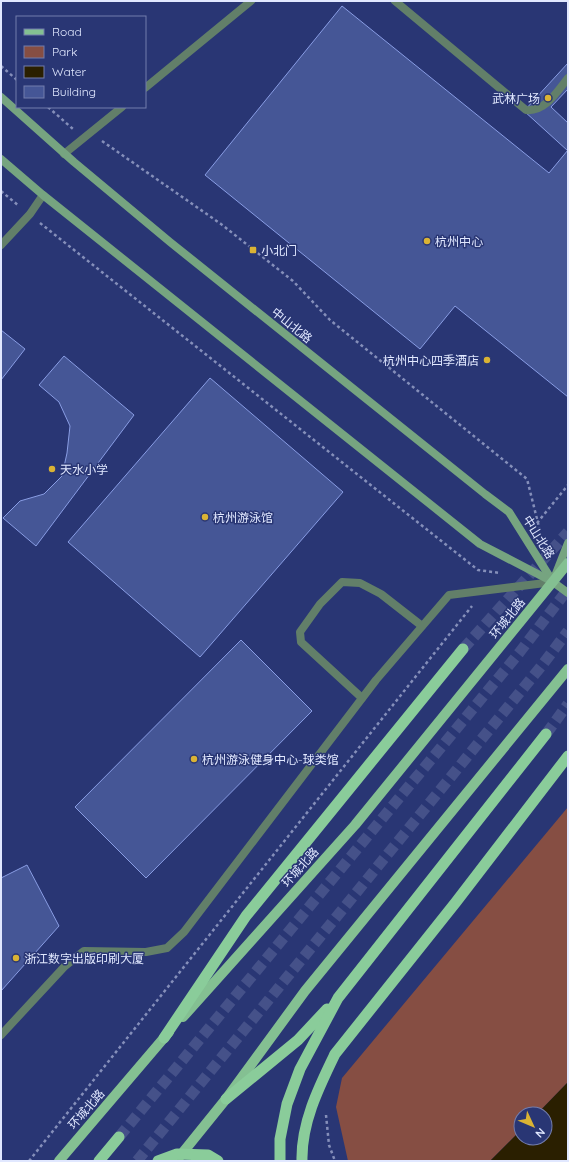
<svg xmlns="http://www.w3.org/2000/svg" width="569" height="1162" font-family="Quicksand,'Noto Sans SC',sans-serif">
  <rect width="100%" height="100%" fill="#293674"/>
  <!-- green -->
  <path fill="#864e43" d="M568,807V1082L537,1114H521V1130L490,1161H348L336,1107L342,1078Z"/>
  <!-- water -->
  <path fill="#2a1f00" d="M568,1082V1161H490L521,1130V1138H545V1114H537Z"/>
  <!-- building -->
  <g fill="#455696" stroke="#899de4">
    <path d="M342,6L549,173L568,150V397L455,306L420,349L205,175Z"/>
    <path d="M568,63V89L551,107L568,123V151L524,111Z"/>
    <path d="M1,330L25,349L1,380Z"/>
    <path d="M64,356L134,415L36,546L3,518L20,501L44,494L62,476L67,453L70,426L59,402L39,385Z"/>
    <path d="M210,378L343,492L200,657L68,542Z"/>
    <path d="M241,640L312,711L146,878L75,807Z"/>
    <path d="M27,865L59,926L1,991V878Z"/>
  </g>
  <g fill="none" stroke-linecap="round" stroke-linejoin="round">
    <!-- trunk-tunnel -->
    <g stroke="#455189" stroke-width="11" stroke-dasharray="11 5.5" stroke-linecap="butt">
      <path d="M463,649L568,532"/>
      <path d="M546,734L568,704"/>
      <path d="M119,1137L519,653L568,589"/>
      <path d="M137,1161L543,664L568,631"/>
    </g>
    <!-- path -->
    <g stroke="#858fba" stroke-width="2.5" stroke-dasharray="3 3" stroke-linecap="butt">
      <path d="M1,66L17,80"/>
      <path d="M48,107L73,129"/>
      <path d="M102,141L221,224L293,281L330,320L527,479L541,535"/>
      <path d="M1,191L19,206"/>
      <path d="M40,223L478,570L500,573"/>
      <path d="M537,523L568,485"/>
      <path d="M326,1115L329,1145L335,1161"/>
      <path d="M29,1161L472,606"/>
    </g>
    <!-- service -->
    <g stroke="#627f69" stroke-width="8">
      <path d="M395,1L526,110C545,112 557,92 568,78"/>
      <path d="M145,88L251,1"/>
      <path d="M64,154L122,107"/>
      <path d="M362,698L301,642L300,632L320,604L342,582L360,583L381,594L422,626"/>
      <path d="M1,1035L65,966L84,951L146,952L167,948L184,932L376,680L449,595L553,582"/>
    </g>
    <!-- tertiary -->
    <path stroke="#627f69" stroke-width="8" d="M1,245L30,214L43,195"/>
    <!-- secondary -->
    <g stroke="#76a480" stroke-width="8">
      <path d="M1,97L74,162L170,242L485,494L509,512L553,582"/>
      <path d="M1,159L43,195L480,544L553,582L568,593"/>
      <path d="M555,576L568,543"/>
    </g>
    <!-- primary -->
    <g stroke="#84c092" stroke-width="10">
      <path d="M183,1017L355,825L568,563"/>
      <path d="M59,1161L169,1032"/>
      <path d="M176,1161L226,1099L305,991L568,669"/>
    </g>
    <!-- trunk -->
    <g stroke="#8acc9a" stroke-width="11">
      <path d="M164,1038L246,916L463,649"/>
      <path d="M226,1099L298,1040L327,1009"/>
      <path d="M99,1161L119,1137"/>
      <path d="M280,1161V1139L287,1104L300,1069L338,998L546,734"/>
      <path d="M302,1161C301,1123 319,1087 335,1054L456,902L568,756"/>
    </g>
    <!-- trunk-bridge -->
    <path stroke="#8acc9a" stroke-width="11" d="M158,1161L177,1154L208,1155L218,1161"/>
  </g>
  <!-- markers -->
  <g fill="#dab334" stroke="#293674" stroke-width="1.5">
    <circle cx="548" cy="98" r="4"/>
    <circle cx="427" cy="241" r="4"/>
    <rect x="249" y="246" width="8" height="8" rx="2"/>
    <circle cx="487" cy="360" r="4"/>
    <circle cx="52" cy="469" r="4"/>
    <circle cx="205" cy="517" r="4"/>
    <circle cx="194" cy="759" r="4"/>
    <circle cx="16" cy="958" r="4"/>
  </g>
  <g text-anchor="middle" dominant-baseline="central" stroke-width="3" stroke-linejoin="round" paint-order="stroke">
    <!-- poi labels -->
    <g font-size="12" fill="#e1e8ff" stroke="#293674" text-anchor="start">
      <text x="540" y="98" text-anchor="end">武林广场</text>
      <text x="435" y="241">杭州中心</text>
      <text x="261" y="250">小北门</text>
      <text x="479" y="360" text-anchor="end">杭州中心四季酒店</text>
      <text x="60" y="469">天水小学</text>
      <text x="213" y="517">杭州游泳馆</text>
      <text x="202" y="759">杭州游泳健身中心-球类馆</text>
      <text x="24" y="958">浙江数字出版印刷大厦</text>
    </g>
    <!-- street labels -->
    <g font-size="12" fill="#e1e8ff" stroke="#293674">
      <text transform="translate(292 325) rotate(39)">中山北路</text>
      <text transform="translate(539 537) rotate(58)">中山北路</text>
      <text transform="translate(507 618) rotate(-51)">环城北路</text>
      <text transform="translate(300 867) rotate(-48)">环城北路</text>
      <text transform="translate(86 1109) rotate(-49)">环城北路</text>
    </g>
  </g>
  <!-- border -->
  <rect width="569" height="1162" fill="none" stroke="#e1e8ff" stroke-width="4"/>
  <!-- legend -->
  <rect x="16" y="16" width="130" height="92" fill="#293674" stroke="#737dac"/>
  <rect x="24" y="29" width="20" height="6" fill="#84c092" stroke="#737dac"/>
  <text x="52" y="36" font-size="12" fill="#e1e8ff">Road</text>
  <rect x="24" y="46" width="20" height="12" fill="#864e43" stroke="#737dac"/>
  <text x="52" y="56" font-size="12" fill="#e1e8ff">Park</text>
  <rect x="24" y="66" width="20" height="12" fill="#2a1f00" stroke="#737dac"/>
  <text x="52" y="76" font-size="12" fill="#e1e8ff">Water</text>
  <rect x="24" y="86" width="20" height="12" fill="#455696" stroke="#737dac"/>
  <text x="52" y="96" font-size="12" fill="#e1e8ff">Building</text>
  <!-- north arrow -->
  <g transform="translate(533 1126) rotate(134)"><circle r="19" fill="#293674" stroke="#737dac"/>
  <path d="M0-3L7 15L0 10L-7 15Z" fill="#dab334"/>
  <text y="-6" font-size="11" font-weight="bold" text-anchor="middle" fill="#e1e8ff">N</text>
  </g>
</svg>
